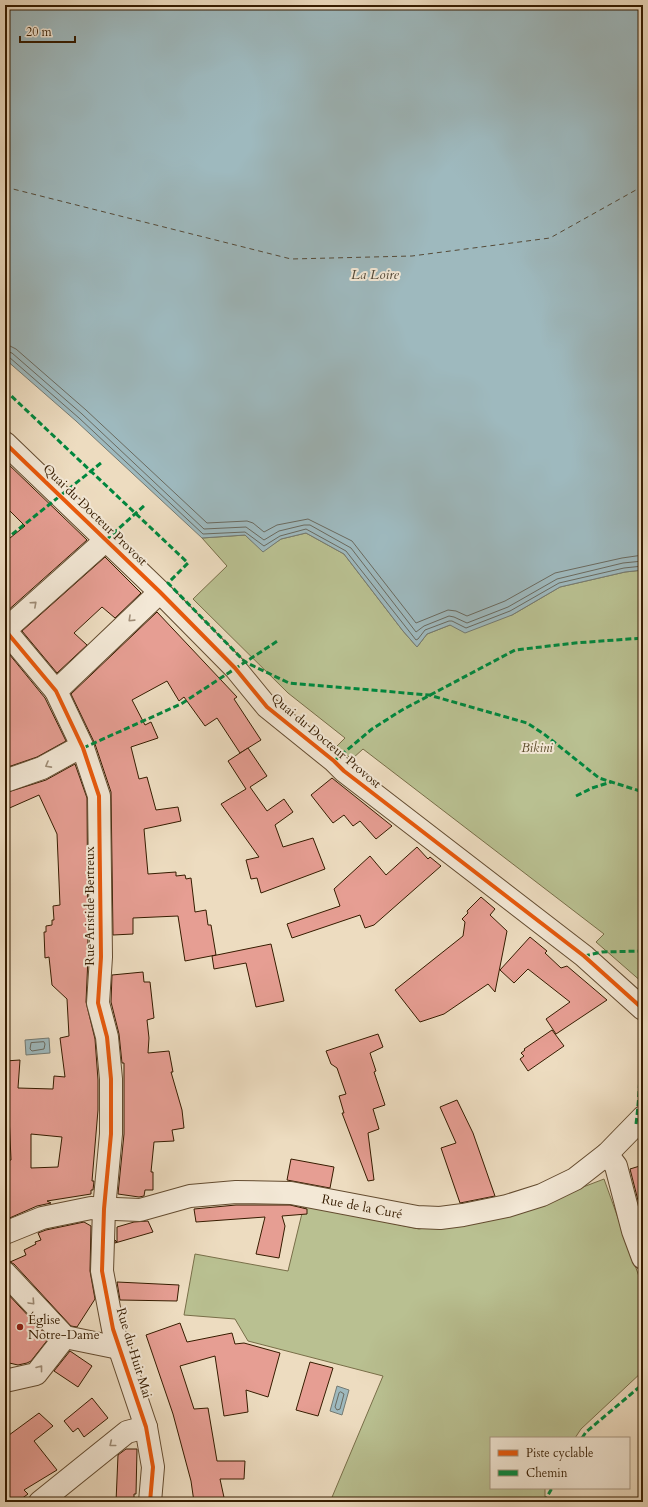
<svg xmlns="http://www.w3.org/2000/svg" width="648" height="1507" font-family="Cardo,serif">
  <rect width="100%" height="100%" fill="#eddcc0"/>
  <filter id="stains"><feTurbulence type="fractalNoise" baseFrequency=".005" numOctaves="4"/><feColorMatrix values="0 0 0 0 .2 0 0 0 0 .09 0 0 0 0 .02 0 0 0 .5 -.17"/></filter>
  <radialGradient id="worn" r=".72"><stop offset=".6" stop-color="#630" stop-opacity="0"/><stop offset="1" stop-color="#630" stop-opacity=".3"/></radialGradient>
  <!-- green -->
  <g fill="#b9c091" stroke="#786e48">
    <path d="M306,533L344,554L403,631L417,647L427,634L450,625L512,615L560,587L625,572L643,570V983L596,942L604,934L363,749L352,759L336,747L345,738L288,693L193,599L227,566L202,538L245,535L263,551L281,539Z"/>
    <path d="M604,1179L641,1282H643V1371L581,1429L575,1438H491V1488H545V1502H330L383,1376L248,1341L235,1319L184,1315L195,1254L288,1271L304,1205L419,1229L523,1210Z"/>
  </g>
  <!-- water -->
  <g fill="#9eb9be" stroke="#747a72">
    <path d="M5,5H643V570L625,572L560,587L512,615L465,633L450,625L427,634L417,647L403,631L344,554L306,533L281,539L263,552L245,535L202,538L76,421L5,359Z"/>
    <path d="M49,1038L50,1053L26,1055L25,1040Z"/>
    <path d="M337,1386L349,1390L342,1415L330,1411Z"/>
  </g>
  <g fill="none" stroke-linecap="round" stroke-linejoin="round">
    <!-- shore -->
    <g stroke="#6a6a5f" stroke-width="1">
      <path d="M5,345L10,346L16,349L86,410L207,523L247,521L253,523L264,532L277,525L308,519L352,541L416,623L448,610L456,611L467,616L505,601L555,573L622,558L643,555"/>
      <path d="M5,351L12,353L82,414L204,529L246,527L264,540L279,531L304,525H310L351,548L416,632L424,626L449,616L454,617L467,623L508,607L557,579L623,563L643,561"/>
      <path d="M5,356L9,357L79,418L203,534L245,532L264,546L280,536L306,529L346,551L416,640L418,639L425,630L449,621H452L466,628L510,611L559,583L624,568L643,566"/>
      <path d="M44,1042L45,1044L44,1049L32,1051L30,1049L31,1043Z"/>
      <path d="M341,1392L344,1394L340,1409L337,1410L335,1407L339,1393Z"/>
    </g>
    <!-- ferry -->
    <path stroke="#554b39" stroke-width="1" stroke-dasharray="5 4" stroke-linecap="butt" d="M5,187L291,259L412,256L550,238L643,186"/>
  </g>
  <!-- building -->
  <g fill="#e69e93" stroke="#361c00" fill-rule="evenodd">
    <path d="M5,461L87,540L5,613V542L25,526L5,506Z"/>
    <path d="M105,557L141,593L115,618L102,607L74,633L87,645L57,673L22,631Z"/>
    <path d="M157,612L237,697L234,699L261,740L240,753L217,718L205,726L184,697L179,701L167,681L132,700L145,725L151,722L158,738L131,747L139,779L147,777L156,810L178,807L181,821L144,829L148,874L176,872V876L185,875L186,879L191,878L195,912L206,910L208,925H211L216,955L185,961L178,916L133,918V934L113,935L111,792L95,744L71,694Z"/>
    <path d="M5,649L45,698L66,741L37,757L5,768Z"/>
    <path d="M248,748L267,776L250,787L267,811L284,799L293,812L275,825L283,847L313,838L325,869L261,893L257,878L251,879L246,860L259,857L221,804L246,789L228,761Z"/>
    <path d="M75,764L87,798L88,957L86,1002L95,1039L98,1080V1110L92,1181H94L93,1190H91V1194L47,1201L51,1203L37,1206L5,1220V1161L11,1160L9,1115H5V1061L20,1060L18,1088L53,1089L54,1076L65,1077L60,1038L69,1036L67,999L52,985L49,957L45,958L44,932H46V926L52,925V920H54L53,906L60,905L57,834L39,795L5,810V793L46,780ZM31,1134L62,1137L58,1167L31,1168Z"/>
    <path d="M332,778L392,826L376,839L360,821L353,826L344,815L333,823L311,795Z"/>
    <path d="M417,847L428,859L430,857L441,866L374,925L365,928L360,915L292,938L287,924L340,906L334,889L370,856L386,875Z"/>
    <path d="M481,897L495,909L490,915L507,931L495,992L488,984L444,1014L420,1022L395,990L463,936L465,922L462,919L468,913L467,911Z"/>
    <path d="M530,937L547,951L545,953L561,968L567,966L607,1000L556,1034L546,1019L570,1002L528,969L514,983L500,970Z"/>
    <path d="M271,944L284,1001L256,1007L246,963L214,969L212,956Z"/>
    <path d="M143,972L144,982H150L154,1018L147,1020L149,1038L148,1053L169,1051L173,1072H171L182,1110L184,1128L172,1130L174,1141L154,1142L151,1172H153V1190H145L144,1196L139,1197L118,1194L124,1134V1063H122L119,1034L111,1002L112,975Z"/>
    <path d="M552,1030L564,1046L528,1071L520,1059L524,1056L521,1053L525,1050L524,1049Z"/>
    <path d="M378,1034L383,1047L370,1053L376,1071L374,1072L385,1105L373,1109L379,1129L368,1133L374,1180L368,1181L342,1113H344L339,1096L346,1094L337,1068L331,1064L326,1051Z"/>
    <path d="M457,1100L473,1133L495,1196L460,1203L441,1148L456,1143L440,1107Z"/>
    <path d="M291,1159L334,1167L330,1188L287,1180Z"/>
    <path d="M643,1165V1220L630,1169Z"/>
    <path d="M236,1205H290L307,1209V1214L282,1216L285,1226L279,1258L256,1254L265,1217L196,1222L194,1209Z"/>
    <path d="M148,1221L153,1232L115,1243V1240L117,1242V1227L134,1222Z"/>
    <path d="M84,1222L91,1226L90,1271L95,1299L77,1327L71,1326L14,1264L10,1262L26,1255L24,1250L36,1244L35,1242L41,1240L38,1233L46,1230Z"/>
    <path d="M117,1282L179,1285L177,1301L120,1300Z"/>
    <path d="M5,1291L49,1338L31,1361L27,1363L18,1365L5,1362Z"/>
    <path d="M180,1323L187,1342L232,1333L235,1344L244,1343L280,1353L268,1397L246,1390L248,1412L224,1416L215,1356L180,1366L194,1409L208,1408L217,1461H245L244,1479H220L225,1502H194L191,1481L173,1414L146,1335Z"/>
    <path d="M70,1351L92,1366L78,1387L54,1371Z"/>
    <path d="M310,1362L333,1368L318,1416L296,1410Z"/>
    <path d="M92,1398L108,1418L84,1437L78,1428L73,1432L64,1421Z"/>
    <path d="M39,1413L53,1426L34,1441L57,1470L24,1490L28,1494L17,1502H5V1438Z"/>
    <path d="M126,1449H137L136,1494H134V1502H116L118,1455Z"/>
  </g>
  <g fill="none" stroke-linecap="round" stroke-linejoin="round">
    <defs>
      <g id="minor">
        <path d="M5,443L160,592L235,668L267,707L334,761L344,771L584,956L643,1009"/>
        <path d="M5,630L56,691L83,748L99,796L101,957L98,1003L107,1037L111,1079V1134L104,1209L102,1271L113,1329L146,1427L153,1467L150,1502"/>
        <path d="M5,630L106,540"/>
        <path d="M56,691L160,592"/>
        <path d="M5,781L42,768L73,751L83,748"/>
        <path d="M607,1154L616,1166L633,1231L643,1258"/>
        <path d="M5,1233L42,1218L91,1208L140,1210L190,1196L236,1192L291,1193L417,1217L440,1218L463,1215L507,1206L542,1195L575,1179L607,1154L643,1117"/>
        <path d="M5,1273L65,1337L119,1348"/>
        <path d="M5,1381L36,1374L65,1337"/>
        <path d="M40,1502L127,1432L146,1427"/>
      </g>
    </defs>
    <!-- minor casing -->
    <use href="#minor" stroke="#644c30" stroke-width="24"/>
    <!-- minor -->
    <use href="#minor" stroke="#f3e8d6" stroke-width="22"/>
    <!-- quiet -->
    <g stroke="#00873e" stroke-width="3" stroke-dasharray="6 3" stroke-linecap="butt">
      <path d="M5,390L188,563L168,583L245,662L289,683L429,695L527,723L544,734L599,778L643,792"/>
      <path d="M5,540L101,463"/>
      <path d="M106,540L145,505"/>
      <path d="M83,748L181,704L279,640"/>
      <path d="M334,761L372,729L402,710L515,650L575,643L643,638"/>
      <path d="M576,796L592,788L611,782"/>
      <path d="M584,956L602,952L643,951"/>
      <path d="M636,1124C641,1084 641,1046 640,1006"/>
      <path d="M582,1438L586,1432L643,1384"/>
      <path d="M544,1502L552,1488"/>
    </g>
    <defs>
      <g id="cycleway">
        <path d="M5,443L160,592L235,668L267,707L334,761L344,771L584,956L643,1009"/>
        <path d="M5,630L56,691L83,748L99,796L101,957L98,1003L107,1037L111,1079V1134L104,1209L102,1271L113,1329L146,1427L153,1467L150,1502"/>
      </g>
    </defs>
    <!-- cycleway casing -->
    <use href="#cycleway" stroke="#f3e8d6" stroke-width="6"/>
    <!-- cycleway -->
    <use href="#cycleway" stroke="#e8590c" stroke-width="4"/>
  </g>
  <!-- one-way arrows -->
  <defs><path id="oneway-chevron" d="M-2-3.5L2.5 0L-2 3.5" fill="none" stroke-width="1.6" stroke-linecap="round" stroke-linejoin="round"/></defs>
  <g stroke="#9e8c76">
    <use href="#oneway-chevron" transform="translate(34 604) rotate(-42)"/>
    <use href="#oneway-chevron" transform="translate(131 619) rotate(136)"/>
    <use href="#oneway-chevron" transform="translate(48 765) rotate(151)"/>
    <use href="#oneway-chevron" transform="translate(32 1302) rotate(47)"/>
    <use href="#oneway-chevron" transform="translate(40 1368) rotate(-52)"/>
    <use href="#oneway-chevron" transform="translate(112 1444) rotate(141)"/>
  </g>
  <!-- markers -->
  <circle fill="#8f2418" stroke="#f3e8d6" stroke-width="1.5" cx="20" cy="1327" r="4"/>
  <g text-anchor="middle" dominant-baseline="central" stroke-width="4" stroke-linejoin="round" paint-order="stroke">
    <!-- street labels -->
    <g font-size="13" fill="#361c00" stroke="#f3e8d6">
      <text transform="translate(95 515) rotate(44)">Quai du Docteur Provost</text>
      <text transform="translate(326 741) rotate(40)">Quai du Docteur Provost</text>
      <text transform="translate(90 906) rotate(-90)">Rue Aristide Bertreux</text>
      <text transform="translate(362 1207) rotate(11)">Rue de la Curé</text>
      <text transform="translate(134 1353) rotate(73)">Rue du Huit Mai</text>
    </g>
    <!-- park labels -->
    <g font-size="13" font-style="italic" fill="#5d4d2c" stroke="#f3e8d6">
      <text x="537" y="748">Bikini</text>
    </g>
    <!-- poi labels -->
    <g font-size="13" fill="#361c00" stroke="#f3e8d6" text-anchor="start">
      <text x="28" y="1320">Église<tspan x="28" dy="15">Notre-Dame</tspan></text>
    </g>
    <!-- water labels -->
    <g font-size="14" font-style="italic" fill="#554b39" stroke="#f3e8d6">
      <text x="375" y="274">La Loire</text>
    </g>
  </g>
  <!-- margin -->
  <rect width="648" height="1507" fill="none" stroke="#eddcc0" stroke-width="20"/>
  <rect x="6" y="6" width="636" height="1495" fill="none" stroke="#361c00" stroke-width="2"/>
  <rect x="10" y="10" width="628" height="1487" fill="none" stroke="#361c00"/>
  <!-- legend -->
  <rect x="490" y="1437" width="140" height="52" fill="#f3e8d6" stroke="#a79680"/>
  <rect x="498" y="1450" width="20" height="6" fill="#e8590c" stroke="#a79680"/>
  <text x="526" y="1457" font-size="12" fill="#361c00">Piste cyclable</text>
  <rect x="498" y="1470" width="20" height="6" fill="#00873e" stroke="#a79680"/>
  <text x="526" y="1477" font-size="12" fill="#361c00">Chemin</text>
  <!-- scale -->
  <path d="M20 36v6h55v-6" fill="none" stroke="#361c00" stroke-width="2"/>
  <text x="26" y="36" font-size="12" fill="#361c00" stroke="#f3e8d6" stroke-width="3" paint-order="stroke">20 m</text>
  <rect width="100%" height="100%" filter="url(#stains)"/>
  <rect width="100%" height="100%" fill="url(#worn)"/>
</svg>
